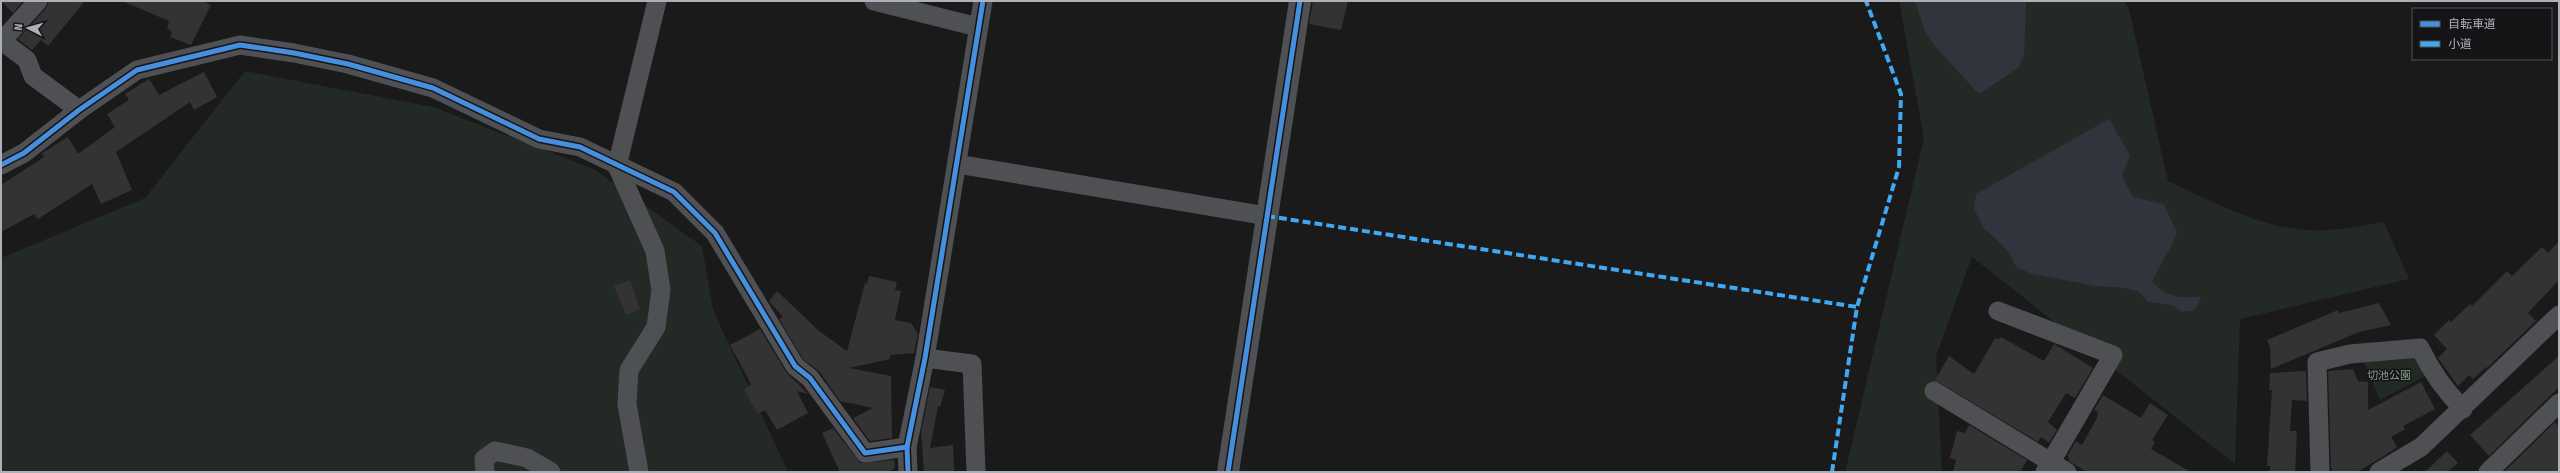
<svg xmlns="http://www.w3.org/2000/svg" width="2560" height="473" font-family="'Fira Sans Condensed','Noto Sans JP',sans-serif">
  <rect width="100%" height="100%" fill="#1a1a1a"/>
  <!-- green -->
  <g fill="#232924">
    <path d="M1899,1H2124L2129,9L2168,181C2211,201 2257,226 2305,230C2331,232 2359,226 2384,222L2409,279L2240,319L2235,464L1972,257L1936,356L1942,472H1845L1924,138Z"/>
    <path d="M245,71L433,107L594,169L702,246L713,310L788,472H1V258L145,198Z"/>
    <path d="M2407,355L2418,360L2425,376L2380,400L2364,362Z"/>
  </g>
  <!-- water -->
  <g fill="#30353d">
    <path d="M1915,1H2026L2024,56L2018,68L1981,93L1976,91L1934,45L1925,31Z"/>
    <path d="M2109,119L2130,155L2122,176L2133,197L2164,204L2177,233C2170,251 2159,265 2152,282L2164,292L2178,297H2201L2195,310L2182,312L2172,305L2148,302L2139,292L2125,288L2096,286L2032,274L2016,267L2008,251L1984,228L1974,209L1976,194Z"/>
  </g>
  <!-- building -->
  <g fill="#333334">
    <path d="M1,1H23L13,13Z"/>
    <path d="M49,1H85L48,46L41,40L32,50L18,39L46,8Z"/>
    <path d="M122,1H203L211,5L191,45L170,37L172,32L167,28L169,21Z"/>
    <path d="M1313,1H1348L1341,30L1309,24Z"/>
    <path d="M204,72L217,97L194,110L190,102L116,152L132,190L101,204L92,184L38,219L34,214L1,232V185L44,157L42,153L68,137L78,154L115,127L107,114L129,100L125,94L149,79L159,95Z"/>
    <path d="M2559,241V280L2528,313L2536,321L2487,368L2486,367L2473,379L2469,375L2458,386L2438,358L2447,349L2434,335L2449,320L2451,322L2470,304L2472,306L2507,271L2512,276L2542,247L2548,253Z"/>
    <path d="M869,276L897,282L895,290L901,291L895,320L911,323L918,334L914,353L890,355V359L849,368L891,376L892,438L870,441L853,418L873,408L840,401L819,371L803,359L779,319L783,317L769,301L777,291L819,331L847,351L865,283L867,284Z"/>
    <path d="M630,280L640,309L626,315L614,286Z"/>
    <path d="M2379,303L2391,325L2359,332L2271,369L2270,347L2267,340L2338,310L2339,313Z"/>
    <path d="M760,329L786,372L808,394L797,391L808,413L777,430L765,410L758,414L744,390L751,384L730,345Z"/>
    <path d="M2001,337L2044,361L2054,344L2093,368L2075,398L2066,393L2048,422L2057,430L2049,443L2041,437L2038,442L1935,380L1949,356L1974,374L1995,338L1999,339Z"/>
    <path d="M2559,356V387L2489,456L2470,435Z"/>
    <path d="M2353,369L2358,381L2368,382V410L2421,382L2435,409L2403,426L2405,429L2391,437L2397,447L2384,456L2357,472H2333L2331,468L2328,371Z"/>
    <path d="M2306,371L2307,401L2292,400L2290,431H2297L2295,472H2270V466H2267L2272,390H2269L2270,373Z"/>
    <path d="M930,387L945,390L940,407L938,406L930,448L953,445L954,472H924L921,432Z"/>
    <path d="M2103,395L2141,418L2150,403L2168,415L2152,440L2155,442L2151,449L2191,472H2087L2069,461L2068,455L2076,441L2082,445L2097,418L2098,412L2094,410Z"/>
    <path d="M2555,422L2559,427V472H2504Z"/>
    <path d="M1969,425L2027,460L2020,472H1953L1956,460L1950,458L1957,431L1965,433Z"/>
    <path d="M833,428L860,463L894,460L895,468L889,472H840L822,433Z"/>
    <path d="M2447,451L2458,463L2447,472H2425Z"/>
  </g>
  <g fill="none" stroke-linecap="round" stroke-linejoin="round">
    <!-- minor -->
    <g stroke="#4f5053" stroke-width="19">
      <path d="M874,1L978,27"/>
      <path d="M2,41L27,60L33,76L79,110"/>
      <path d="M1,42L38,1"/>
      <path d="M957,164L1267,216"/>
      <path d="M1,165L24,153L79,110L137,70L240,45L294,53L348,64L433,88L539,139L580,147L674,192L715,233L795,366L810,378L865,453L907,447"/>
      <path d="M1998,311L2113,355L2045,472"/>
      <path d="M925,358L972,364L976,472"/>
      <path d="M1934,391L2067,472"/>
      <path d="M485,472L484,459L495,451L527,458L551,472"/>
      <path d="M639,472L627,404L629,370L656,327L661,290L655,251L617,166L657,1"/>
      <path d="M908,472L907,447L925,358L983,1"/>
      <path d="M2320,472L2317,362L2350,354L2420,348C2431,371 2445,391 2463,409"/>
      <path d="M2379,472L2421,447L2559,315"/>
      <path d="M2488,472L2559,403"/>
    </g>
    <!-- tertiary -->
    <path stroke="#4f5053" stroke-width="22" d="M1228,472L1300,1"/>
    <!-- quiet -->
    <g stroke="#3fa9f5" stroke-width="4" stroke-dasharray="8 4" stroke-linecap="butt">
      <path d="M1267,216L1857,307"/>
      <path d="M1832,472L1857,307L1899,167L1901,94L1866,1"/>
    </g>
    <defs>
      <g id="cycleway">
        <path d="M1,165L24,153L79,110L137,70L240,45L294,53L348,64L433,88L539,139L580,147L674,192L715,233L795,366L810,378L865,453L907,447"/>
        <path d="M908,472L907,447L925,358L983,1"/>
        <path d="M1228,472L1300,1"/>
      </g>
    </defs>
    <!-- cycleway casing -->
    <use href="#cycleway" stroke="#151416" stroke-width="8"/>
    <!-- cycleway -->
    <use href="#cycleway" stroke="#468fdf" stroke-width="5"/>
  </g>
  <g text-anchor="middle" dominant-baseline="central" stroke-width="3" stroke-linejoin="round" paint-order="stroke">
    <!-- park labels -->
    <g font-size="11" fill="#86a28d" stroke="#151416">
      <text x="2389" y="375">切池公園</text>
    </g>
  </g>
  <!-- border -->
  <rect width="2560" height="473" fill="none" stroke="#adafb9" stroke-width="4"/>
  <!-- legend -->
  <rect x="2412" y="8" width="140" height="52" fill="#151416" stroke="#525257"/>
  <rect x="2420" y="21" width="20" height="6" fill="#468fdf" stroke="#525257"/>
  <text x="2448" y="28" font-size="12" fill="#adafb9">自転車道</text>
  <rect x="2420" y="41" width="20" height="6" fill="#3fa9f5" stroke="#525257"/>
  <text x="2448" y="48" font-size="12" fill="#adafb9">小道</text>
  <!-- north arrow -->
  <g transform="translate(28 28) rotate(276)" stroke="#151416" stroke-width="3" paint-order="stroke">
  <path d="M0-3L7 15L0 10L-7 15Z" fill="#adafb9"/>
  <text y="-6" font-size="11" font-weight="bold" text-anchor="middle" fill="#adafb9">N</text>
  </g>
</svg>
